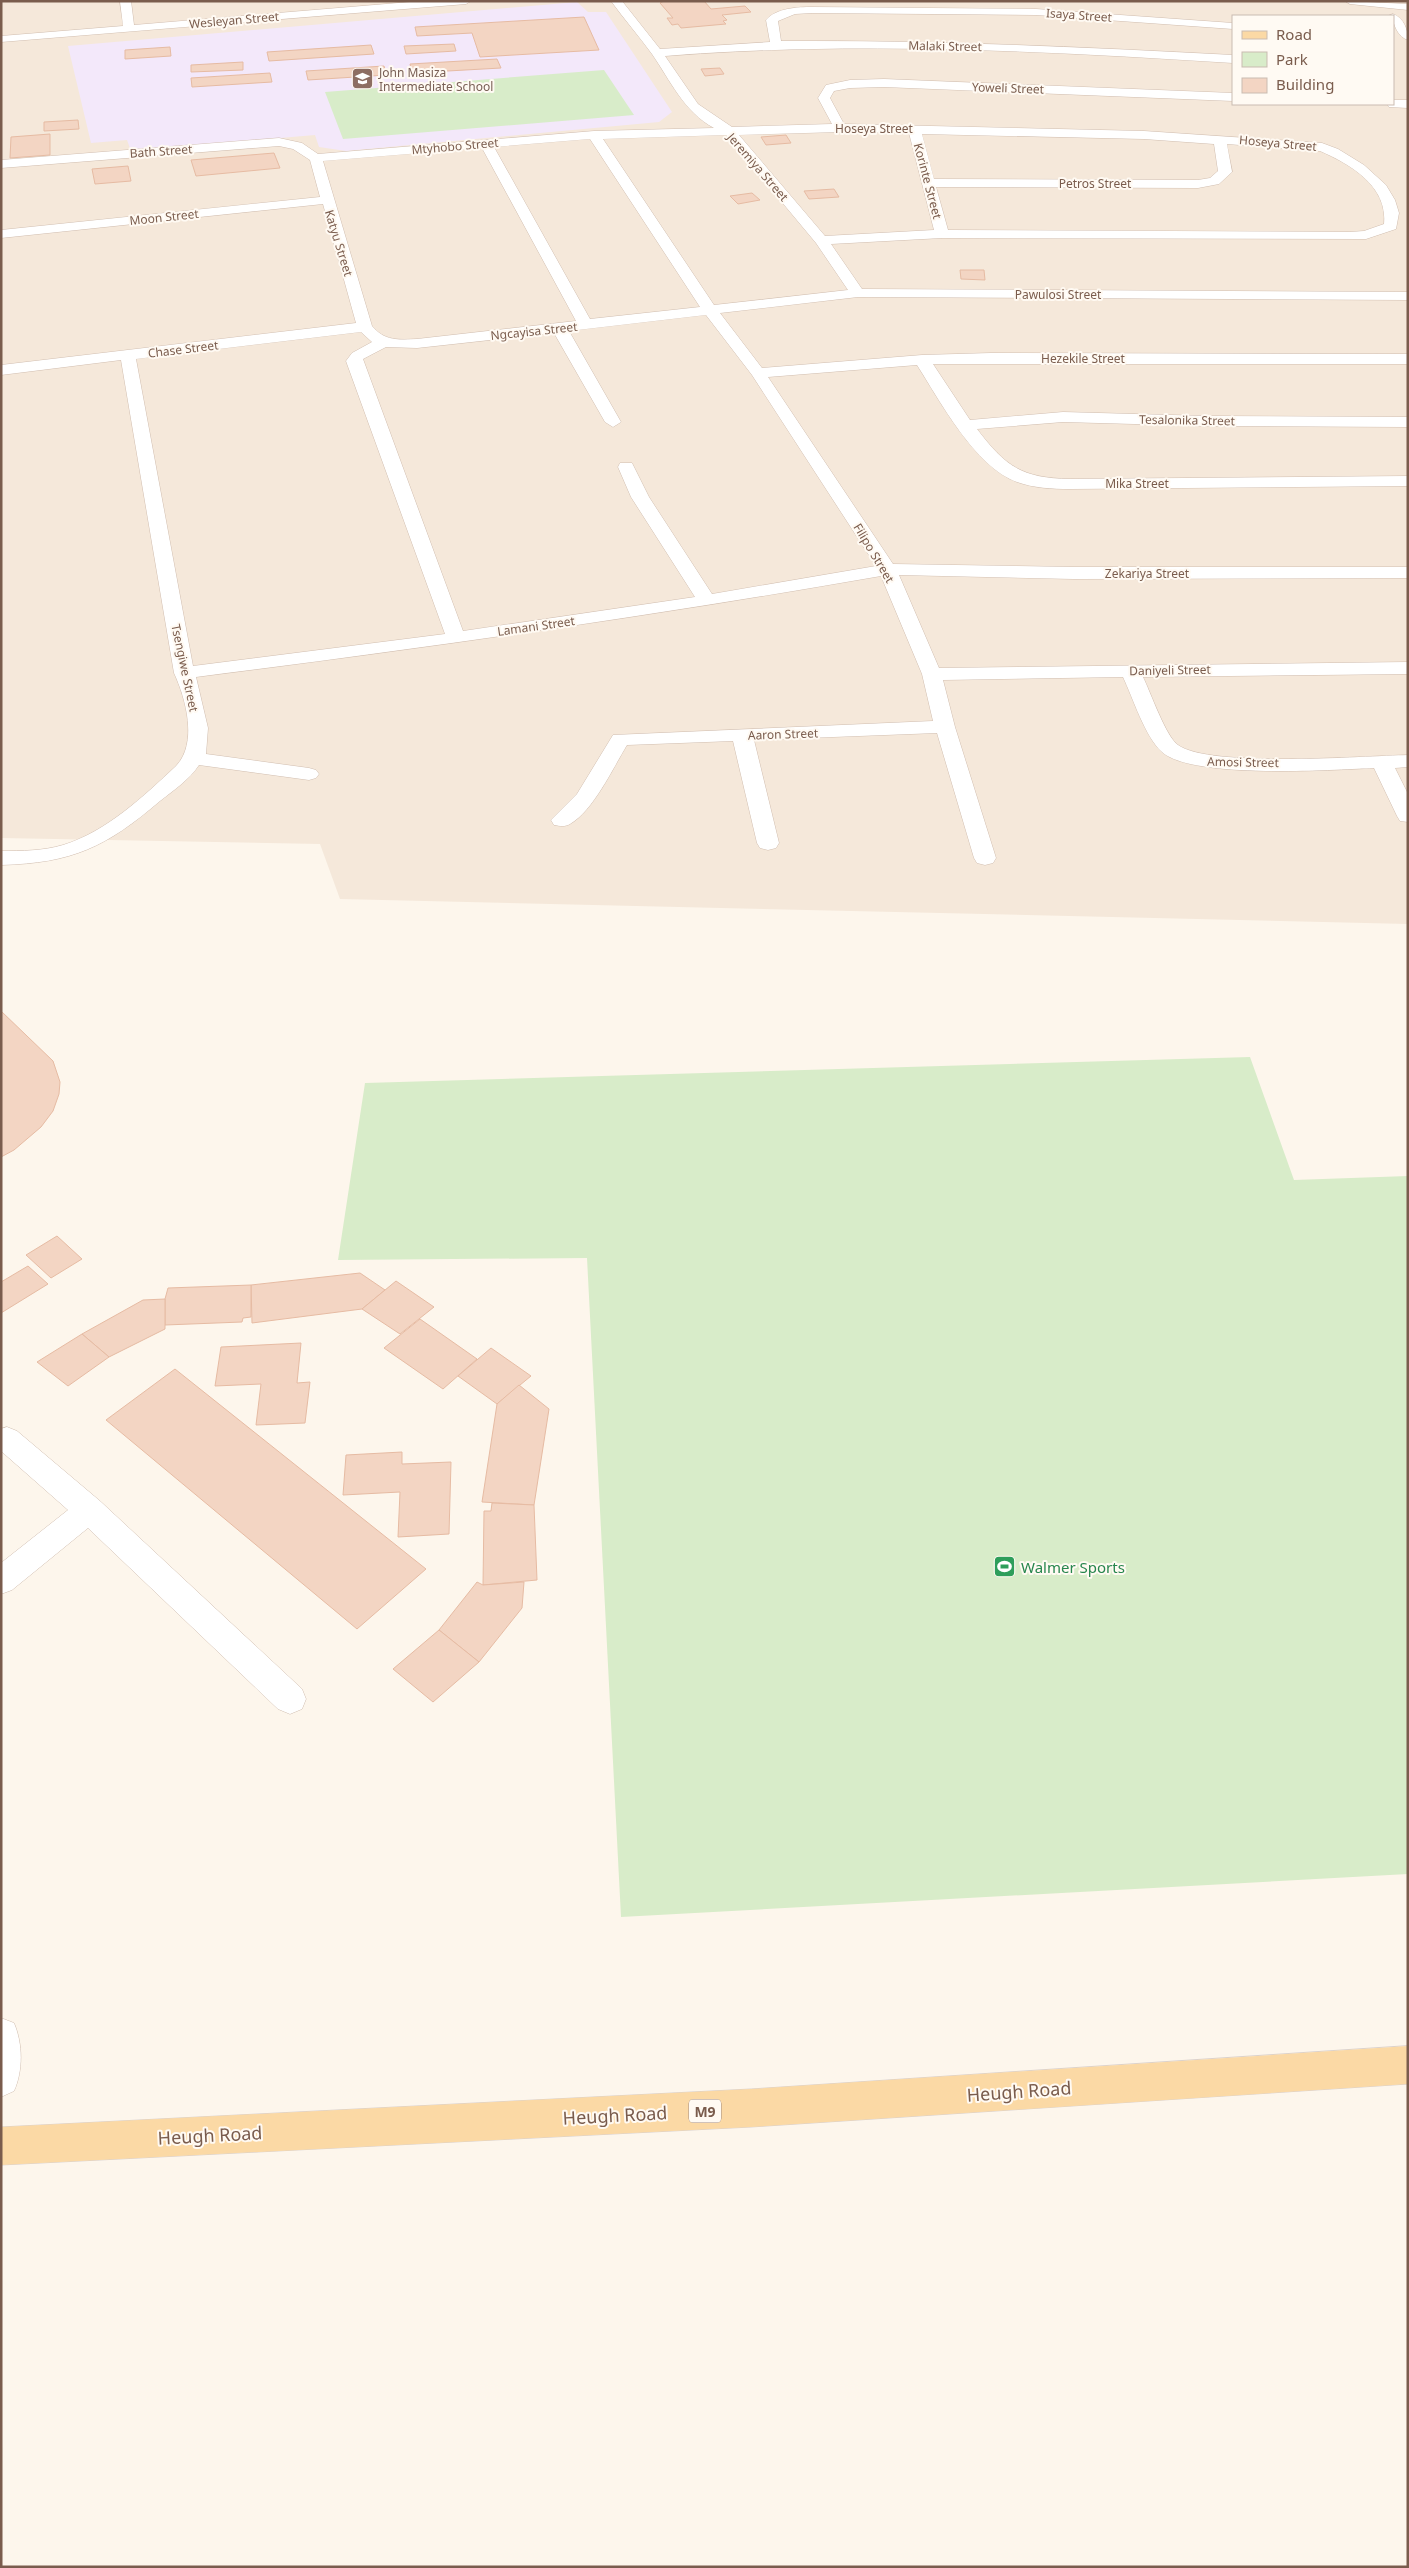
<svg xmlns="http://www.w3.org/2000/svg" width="1409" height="2568" font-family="'Noto Sans',sans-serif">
  <rect width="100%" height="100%" fill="#fdf6ec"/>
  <!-- residential -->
  <path fill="#f5e8da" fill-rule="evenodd" d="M1,1H1408V924L340,899L320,844L1,838ZM1233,16H1393V104H1233Z"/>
  <!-- education -->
  <path fill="#f3e8fa" d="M577,2L588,12H606L672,112L659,122L346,151L319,147L315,135L131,151L127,140L91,143L68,46Z"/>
  <!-- green -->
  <g fill="#d8ecc9">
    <path d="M604,70L634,115L343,139L325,92Z"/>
    <path d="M1250,1057L1294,1180L1408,1176V1874L621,1917L587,1258L338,1260L365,1083Z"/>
  </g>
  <!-- building -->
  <g fill="#f3d5c3" stroke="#e6bba3">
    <path d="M664,1H704L711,9L745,6L751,12L722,15L727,20L723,21L726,24L681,28L678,24L672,25L667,18H673L660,3Z"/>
    <path d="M584,17L599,50L480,57L472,33L417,36L415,27Z"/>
    <path d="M454,44L456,51L406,54L404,46Z"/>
    <path d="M371,45L374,54L269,61L267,52Z"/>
    <path d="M170,47L171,56L125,59V50Z"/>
    <path d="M497,59L501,68L412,73L410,64Z"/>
    <path d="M243,62V70L191,72V65Z"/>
    <path d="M384,66L387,75L308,80L306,71Z"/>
    <path d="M720,68L724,74L705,76L701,69Z"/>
    <path d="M270,73L272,82L192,87L191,78Z"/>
    <path d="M78,120L79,129L44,131V122Z"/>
    <path d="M50,134V155L10,158L11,137Z"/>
    <path d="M786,135L791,143L766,145L761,137Z"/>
    <path d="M274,153L280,168L196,176L191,160Z"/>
    <path d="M128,166L131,181L95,184L92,169Z"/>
    <path d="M834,189L839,197L809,199L804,191Z"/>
    <path d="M752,193L760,200L738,204L730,196Z"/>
    <path d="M960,270H984L985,280L961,279Z"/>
    <path d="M1,1011L53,1061L60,1082L59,1094L53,1111L41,1127L14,1150L1,1157Z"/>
    <path d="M57,1236L82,1259L51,1278L26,1255Z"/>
    <path d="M28,1266L48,1284L1,1313V1282Z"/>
    <path d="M360,1273L385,1290L362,1309L252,1323L251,1285Z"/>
    <path d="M396,1281L434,1307L400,1334L362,1309Z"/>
    <path d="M251,1285V1317L243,1318L242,1322L165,1325V1299L168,1288Z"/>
    <path d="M165,1299V1329L109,1357L82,1334L143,1300Z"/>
    <path d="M420,1319L477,1359L443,1389L384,1348Z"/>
    <path d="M82,1334L109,1357L68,1386L37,1362Z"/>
    <path d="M301,1343L297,1383L310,1382L305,1423L256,1425L261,1384L215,1386L221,1347Z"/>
    <path d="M491,1348L531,1376L497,1404L458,1376Z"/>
    <path d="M175,1369L426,1569L357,1629L106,1420Z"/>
    <path d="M519,1385L549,1409L534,1505L482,1502L497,1404Z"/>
    <path d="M402,1452V1464L451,1462L449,1534L398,1537L400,1492L343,1495L346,1455Z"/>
    <path d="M492,1503L534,1505L537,1580L483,1585L484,1511H491Z"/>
    <path d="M477,1582L483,1585L524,1582L522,1608L479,1662L439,1630Z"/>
    <path d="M439,1630L479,1662L433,1702L393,1669Z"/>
  </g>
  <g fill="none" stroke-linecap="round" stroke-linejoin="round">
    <defs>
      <g id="minor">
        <path d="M120,1H131L134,25L422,1H471L466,4L1,42V36L123,26Z"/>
        <path d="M611,1H622L660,49L770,42L766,20C776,8 798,7 812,7L1036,9L1233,23V29L1036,15L812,13L795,14L778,21L781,41C932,40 1082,47 1233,55V63C1043,51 854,41 665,56L698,104L732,127L832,124L818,98L826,85L850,80L884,79L1233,93V101L884,87L850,88L834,91L830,98L844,124L1144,131L1322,143L1338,149L1364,165L1386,185L1395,200L1399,213L1396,229L1366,239L942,238L831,244L862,289L1408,292V300L858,297L720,313L762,368L922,355L991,353L1408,354V364H933L970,420L1063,412L1206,416L1408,417V427L1206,426L1063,422L977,429C1006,467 1022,478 1070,479L1408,476V486L1070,489C1052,489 1034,488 1017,482C975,467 940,401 917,365L768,377L893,564L1074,567H1408V578L1074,579L899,575L939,668L1408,662V674L1143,677C1150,691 1166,737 1178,745C1210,768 1363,756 1408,755V767L1395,768L1408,794V822L1400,821L1397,816L1374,768C1332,770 1192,779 1162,752C1145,737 1133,698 1123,677L943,680L955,727L996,858L993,863L985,865L977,863L974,858L937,733L754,740L779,843L776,848L768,850L760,848L757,843L733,741L627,745C613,768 593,811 570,824C565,827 560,826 554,825L551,820L577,794L613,735L933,721L922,674L881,576C653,616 425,648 196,677L208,728L206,754L309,768L316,770L319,774L316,778L309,780L199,765C189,780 174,790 160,801C106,847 73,863 1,865V851C22,851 43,851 63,845C106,832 144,796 176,766C198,743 186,699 174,673L121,360L1,375V365L356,323L323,204L1,238V230L320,197L310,160L293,149L279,146L1,168V160L279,138L302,143L318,154L594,131L714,128C684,112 670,80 652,54C639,36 624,19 611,1ZM840,132L909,133L934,230L825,236L739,135ZM922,134L1144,139L1214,144L1218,171L1210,178L1198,180L934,179ZM726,135L816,243L848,290L714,305L603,139ZM590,139L700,307L590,319L494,147ZM1227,144L1320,151C1350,164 1388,186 1384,224L1364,231L1350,232L948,230L936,187L1198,188L1219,184L1232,172ZM482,148L576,321L417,339C399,340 384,341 372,326L323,161ZM706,315L752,375L876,566L712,594L649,497L632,463H620L618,467L631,497L695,597L463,631L363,359L386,347L417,348L554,333L605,422L613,427L621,422L569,331ZM361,332L372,342L352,353L346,361L445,634L193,666L136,359Z"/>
        <path d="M1345,1L1408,4V10L1350,4Z"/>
        <path d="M1393,14C1404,18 1408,30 1408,40C1398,37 1393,25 1393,16H1388Z"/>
        <path d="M1393,100H1408V108L1389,107L1387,104H1393Z"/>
        <path d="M7,1427L17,1431L100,1501L302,1689L306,1699L302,1709L290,1714L278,1709L88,1528L12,1590L1,1594V1563L68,1510L1,1451V1429Z"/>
        <path d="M1,2018L14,2023C23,2044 23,2071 14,2091L1,2097Z"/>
      </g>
      <path id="major" d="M1408,2046V2084L751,2127L1,2165V2127L751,2089Z"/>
    </defs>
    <!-- minor casing -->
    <use href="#minor" stroke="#d1beb0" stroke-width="1"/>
    <!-- major casing -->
    <use href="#major" stroke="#dad1cd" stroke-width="1"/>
    <!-- minor -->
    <use href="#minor" fill="#fff" fill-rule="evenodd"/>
    <!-- major -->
    <use href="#major" fill="#fbd9a5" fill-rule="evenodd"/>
  </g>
  <!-- icons -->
  <defs>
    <symbol id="school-square" viewBox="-11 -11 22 22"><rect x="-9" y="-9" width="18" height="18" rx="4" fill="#8d6e63" stroke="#fffaf3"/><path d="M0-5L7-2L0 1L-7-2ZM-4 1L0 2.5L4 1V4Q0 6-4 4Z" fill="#fff"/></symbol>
    <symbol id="stadium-square" viewBox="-11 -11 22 22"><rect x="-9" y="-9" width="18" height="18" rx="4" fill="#2e9e5b" stroke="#fffaf3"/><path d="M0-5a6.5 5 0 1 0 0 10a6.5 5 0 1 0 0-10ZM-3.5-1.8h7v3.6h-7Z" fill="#fff"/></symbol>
  </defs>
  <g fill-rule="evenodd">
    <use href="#school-square" x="350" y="66" width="25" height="25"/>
    <use href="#stadium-square" x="992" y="1554" width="25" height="25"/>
  </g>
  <g text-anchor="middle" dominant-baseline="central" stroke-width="4" stroke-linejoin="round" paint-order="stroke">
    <!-- far-street labels -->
    <g font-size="12" fill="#7a5c4d" stroke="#fffaf3">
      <text transform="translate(1079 15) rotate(4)">Isaya Street</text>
      <text transform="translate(234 20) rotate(-5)">Wesleyan Street</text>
      <text transform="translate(945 46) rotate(1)">Malaki Street</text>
      <text transform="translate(1008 88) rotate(2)">Yoweli Street</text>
      <text x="874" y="128">Hoseya Street</text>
      <text transform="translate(1278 143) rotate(5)">Hoseya Street</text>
      <text transform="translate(455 146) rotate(-5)">Mtyhobo Street</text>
      <text transform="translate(161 151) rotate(-4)">Bath Street</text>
      <text transform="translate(758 167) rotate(49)">Jeremiya Street</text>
      <text transform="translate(928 181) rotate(75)">Korinte Street</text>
      <text x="1095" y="183">Petros Street</text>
      <text transform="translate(164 217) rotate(-6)">Moon Street</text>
      <text transform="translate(339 243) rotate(73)">Katyu Street</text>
      <text x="1058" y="294">Pawulosi Street</text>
      <text transform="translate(534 331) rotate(-6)">Ngcayisa Street</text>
      <text transform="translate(183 349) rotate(-7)">Chase Street</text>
      <text x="1083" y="358">Hezekile Street</text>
      <text transform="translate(1187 420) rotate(1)">Tesalonika Street</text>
      <text x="1137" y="483">Mika Street</text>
      <text transform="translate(874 553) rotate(59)">Filipo Street</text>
      <text x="1147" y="573">Zekariya Street</text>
      <text transform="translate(536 626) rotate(-8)">Lamani Street</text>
      <text transform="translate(185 668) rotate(78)">Tsengiwe Street</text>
      <text transform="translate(1170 670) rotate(-1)">Daniyeli Street</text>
      <text transform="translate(783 734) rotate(-2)">Aaron Street</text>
      <text transform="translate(1243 762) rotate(1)">Amosi Street</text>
    </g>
    <!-- far-education labels -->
    <g font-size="12" fill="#785e54" stroke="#fffaf3" text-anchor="start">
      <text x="379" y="72">John Masiza<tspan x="379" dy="14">Intermediate School</tspan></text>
    </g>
    <!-- shield labels -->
    <rect fill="#fffaf3" stroke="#a28b7f" stroke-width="1" x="689" y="2099.5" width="32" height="23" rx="4"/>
    <g font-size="14" font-weight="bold" fill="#7a5c4d">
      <text x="705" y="2111">M9</text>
    </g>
    <!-- leisure labels -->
    <g font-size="15" fill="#27864d" stroke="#fffaf3" text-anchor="start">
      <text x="1021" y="1567">Walmer Sports</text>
    </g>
    <!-- near-street labels -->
    <g font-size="18" fill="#7a5c4d" stroke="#fffaf3">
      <text transform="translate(1019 2091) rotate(-4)">Heugh Road</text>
      <text transform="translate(615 2115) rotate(-3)">Heugh Road</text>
      <text transform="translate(210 2135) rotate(-3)">Heugh Road</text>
    </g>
  </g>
  <!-- border -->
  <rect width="1409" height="2568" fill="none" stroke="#7a5c4d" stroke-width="5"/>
  <!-- legend -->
  <rect x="1232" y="15" width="162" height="90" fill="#fffaf3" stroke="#cabbb1"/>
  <rect x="1242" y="31" width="25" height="8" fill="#fbd9a5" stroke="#cabbb1"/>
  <text x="1276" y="40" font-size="15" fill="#7a5c4d">Road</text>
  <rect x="1242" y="52" width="25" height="15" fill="#d8ecc9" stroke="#cabbb1"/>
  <text x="1276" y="65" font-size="15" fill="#7a5c4d">Park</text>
  <rect x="1242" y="78" width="25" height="15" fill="#f3d5c3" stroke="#cabbb1"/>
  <text x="1276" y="90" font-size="15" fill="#7a5c4d">Building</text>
</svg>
